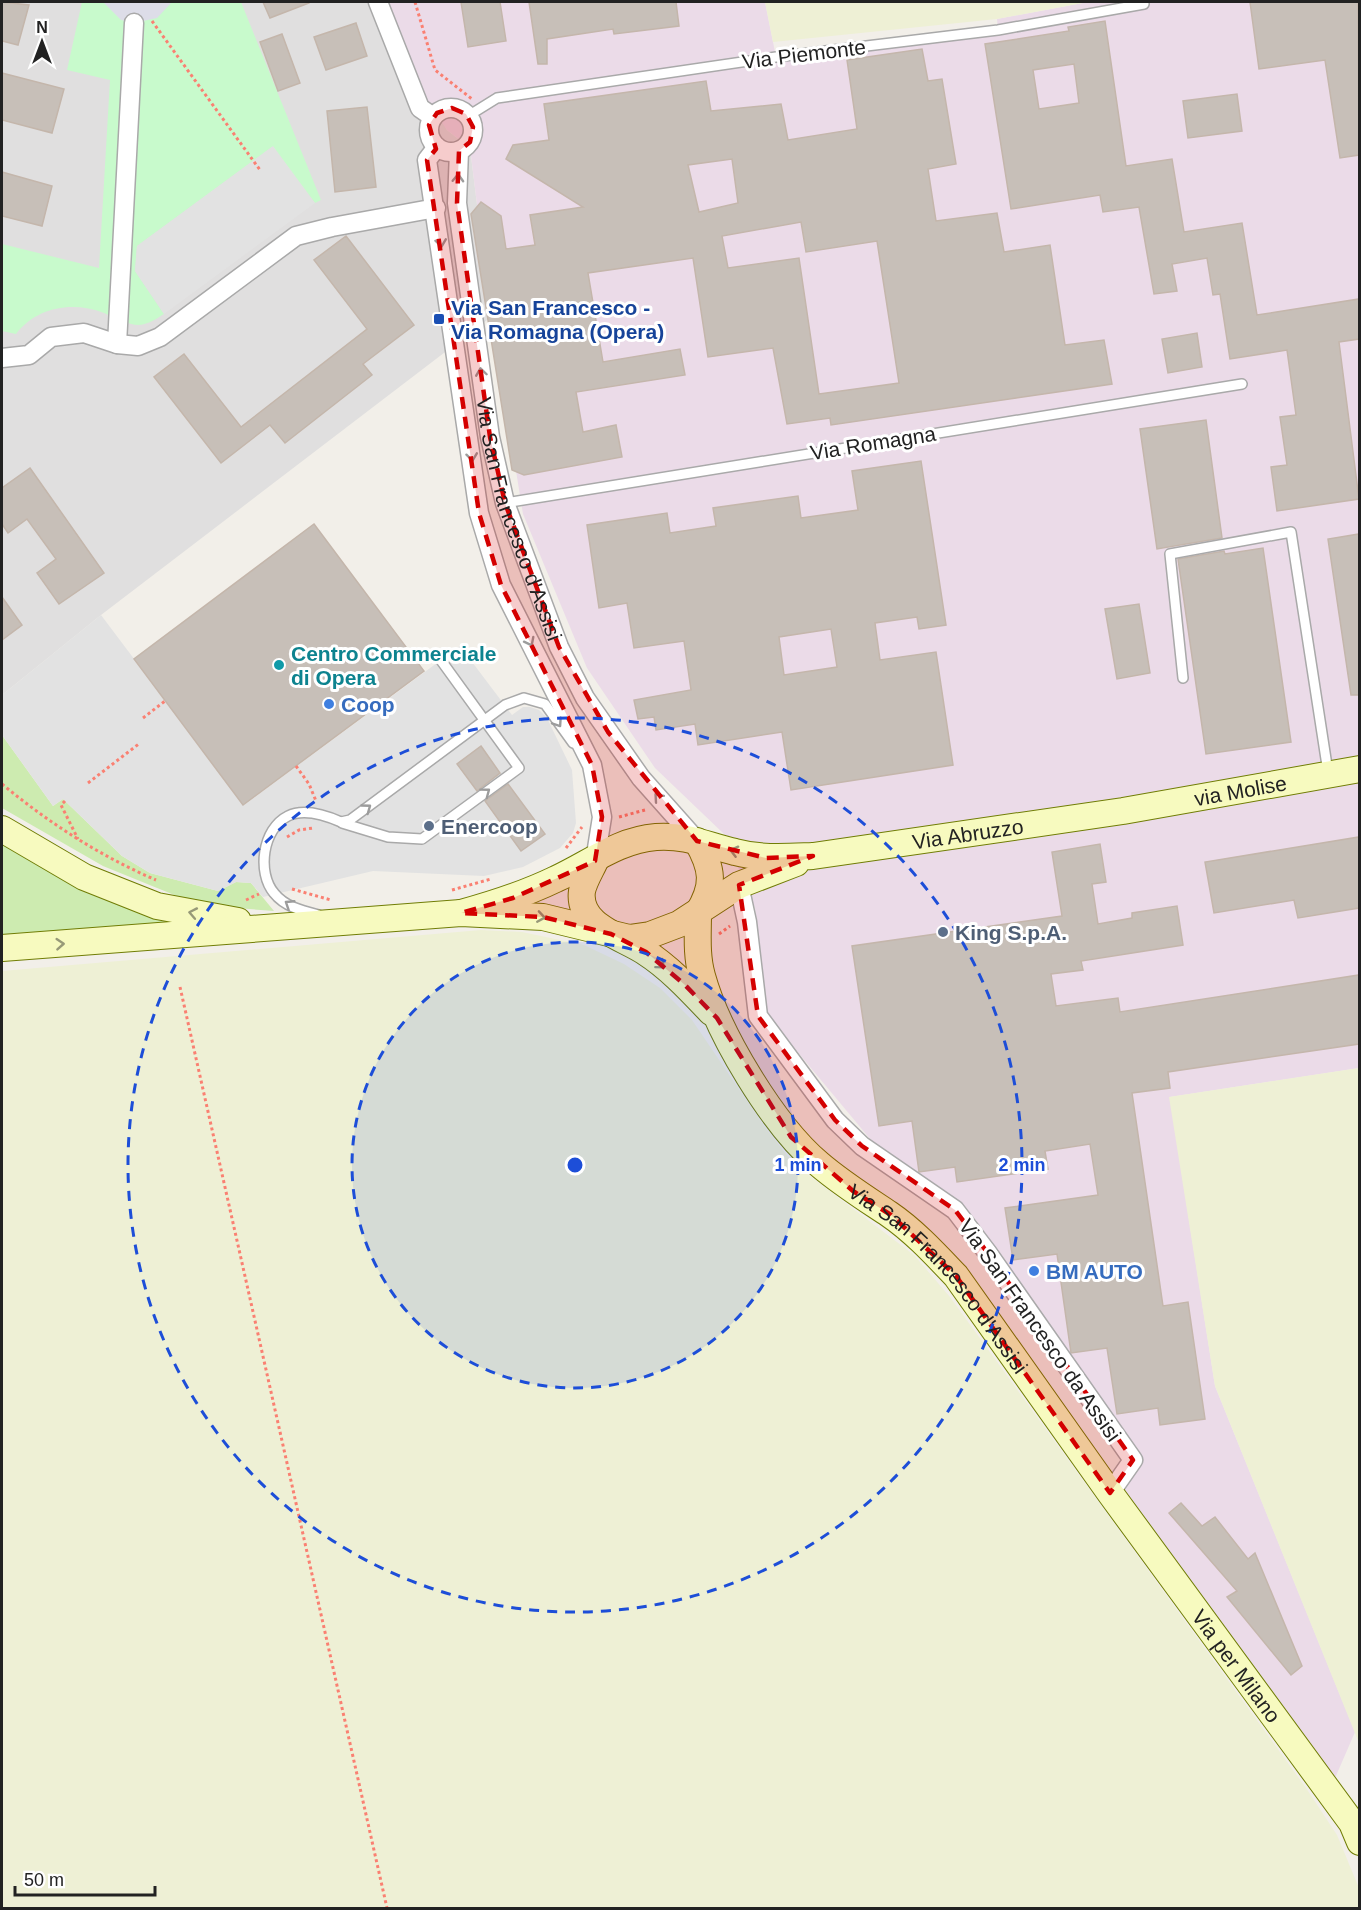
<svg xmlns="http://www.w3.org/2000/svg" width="1361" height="1910" font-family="Arial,sans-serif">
  <rect width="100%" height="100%" fill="#f2efe9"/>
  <!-- residential -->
  <path fill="#e0dfdf" d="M2,2H383L447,130L470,148L491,317L101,615L2,695Z"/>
  <!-- industrial -->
  <path fill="#ebdbe8" d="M383,2H765L776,57L998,30L997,19L1088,2H1359V1068L1170,1097L1215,1386L1355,1732L1329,1792L1110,1493L1132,1459L975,1219L881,1152L765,1013L755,908L724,834L655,768L587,668L523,514L491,317L470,148L447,130L416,85Z"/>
  <!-- farmland -->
  <g fill="#eef0d5">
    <path d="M765,2H1088L997,19L773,42Z"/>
    <path d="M481,930L522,932L584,945L624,964L660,988L692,1020L764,1126L794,1164L914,1255L950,1297L1306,1788L1337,1835L1359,1888V1908H2V971Z"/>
    <path d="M1359,1068H1360L1359,1743L1215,1386L1169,1097Z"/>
  </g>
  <!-- grass -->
  <g fill="#cdebb0">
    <path d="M2,735L53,806L63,799L122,856L150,873L218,891L236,882L251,883L274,911L199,905L103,866L2,808Z"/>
    <path d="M2,843L186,923L2,940Z"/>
  </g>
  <!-- park -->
  <path fill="#c8facc" d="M82,2H241L321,200L315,203L272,147L137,246L135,271L164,314C156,319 149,324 139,325C128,325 114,317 104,313C72,301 37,307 16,334L2,331V244L99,268L110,80L67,70Z"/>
  <!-- parking -->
  <g fill="#e2e2e2">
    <path d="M273,146L315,203L164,314L135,271L137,246Z"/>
    <path d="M101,615L244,805L460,646L512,715L523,707H530L539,710L547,718L572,770L576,823L573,833L560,848L523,867L484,876L373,871L263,897L251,883L236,882L218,891L150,873L122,856L63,799L53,806L2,735V695Z"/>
  </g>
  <!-- plaza -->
  <path fill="#dddde8" d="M103,2H172L157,18L134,23L121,20Z"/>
  <!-- building -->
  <g fill="#c7bfb8" stroke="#c4b6ab" stroke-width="1.5" fill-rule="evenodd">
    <path d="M2,2L29,5L18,45L2,41Z"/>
    <path d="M263,2H309V3L270,18Z"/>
    <path d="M461,2H500L506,41L468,47Z"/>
    <path d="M529,2H676L679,26L614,34L613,29L547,39V64H538Z"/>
    <path d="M1250,2H1358L1359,155L1340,158L1325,60L1259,69Z"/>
    <path d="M1105,21L1126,166L1172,159L1184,232L1242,223L1257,315L1359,299V339L1339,342L1359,499L1277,511L1271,467L1287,465L1280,417L1296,415L1287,350L1230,359L1220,294L1213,295L1207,258L1172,264L1177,291L1154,294L1139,207L1103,212L1100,195L1011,209L985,44L1069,31L1068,27ZM1074,64L1079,103L1039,109L1033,70Z"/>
    <path d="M356,23L367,56L326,70L314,37Z"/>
    <path d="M282,34L300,83L278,91L260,42Z"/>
    <path d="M922,49L928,81L942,79L956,164L928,169L936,221L997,213L1004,252L1050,245L1065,345L1104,340L1112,384L831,425L830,418L787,424L773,348L708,357L693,258L588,273L603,362L680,349L685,375L576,392L583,432L616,425L622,457L524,475L512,470L471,214L481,202L501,216L506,249L535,245L530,215L583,207L506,159L513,145L549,140L544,104L706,81L711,111L781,104L788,140L857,129L847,60ZM732,159L738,203L699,212L688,165ZM801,222L806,252L877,241L899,383L819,394L799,258L728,268L722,236Z"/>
    <path d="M2,73L64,89L52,133L2,120Z"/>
    <path d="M1237,94L1242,131L1188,138L1183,101Z"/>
    <path d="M367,107L376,187L335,192L327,111Z"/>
    <path d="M2,172L52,186L42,226L2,216Z"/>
    <path d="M346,236L414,325L363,364L372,375L285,443L270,425L221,463L154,377L184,354L241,427L367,329L314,260Z"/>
    <path d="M1197,333L1202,367L1168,373L1162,339Z"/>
    <path d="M1206,420L1222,538L1157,549L1140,429Z"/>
    <path d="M921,461L946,625L919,629L917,617L875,623L880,660L936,652L953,765L791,790L782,732L698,745L695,724L656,730L654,717L638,719L634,700L691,690L684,641L634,648L627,603L599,608L587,525L667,513L670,533L716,526L713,508L798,496L801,518L858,510L852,471ZM831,629L837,667L784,675L779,637Z"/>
    <path d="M30,468L104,573L59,604L37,573L56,559L27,519L8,533L2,524V488Z"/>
    <path d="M314,524L424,671L243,805L134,659Z"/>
    <path d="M1359,534V695H1351L1328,539Z"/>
    <path d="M1263,548L1291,742L1206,754L1178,559L1224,551L1225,554Z"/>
    <path d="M2,597L22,625L2,640Z"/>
    <path d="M1139,604L1150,673L1117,679L1105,609Z"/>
    <path d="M481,746L500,773L477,791L457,764Z"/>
    <path d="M508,784L545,834L521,851L485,801Z"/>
    <path d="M1359,837V908L1298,918L1294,900L1214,913L1205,862Z"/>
    <path d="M1100,844L1106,882L1092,884L1098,924L1132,918V913L1177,906L1183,945L1081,961L1083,970L1051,974L1056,1006L1118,998L1120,1012L1359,975V1044L1168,1072L1170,1088L1132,1093L1163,1306L1188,1302L1205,1419L1160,1425L1158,1408L1117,1414L1107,1348L1071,1353L1057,1254L1013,1260L1005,1208L1098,1195L1090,1144L1045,1151L1048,1169L957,1182L955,1167L919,1172L912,1121L879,1126L852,946L1062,916L1052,852Z"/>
    <path d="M1181,1503L1202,1526L1215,1517L1248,1559L1255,1553L1302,1666L1291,1675L1227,1597L1237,1591L1169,1513Z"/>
  </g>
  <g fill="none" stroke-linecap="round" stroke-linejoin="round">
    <defs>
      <g id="lane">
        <path d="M468,116L497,98L776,57L998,30L1144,4"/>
        <path d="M505,503L1242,384"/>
        <path d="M1183,678L1170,554L1291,532L1328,772"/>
        <path d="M342,823L388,837L422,839L519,768L440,659"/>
        <path d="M319,915C303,911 285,907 274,893C257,873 262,829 288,816C304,808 325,815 341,822L350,820L505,705L524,698L545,704L573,743"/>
      </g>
      <g id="street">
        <path d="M378,2L420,108L433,117"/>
        <circle cx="451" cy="130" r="22"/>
        <path d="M437,147L427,160L479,513L501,585L592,765L602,817L595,861"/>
        <path id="s1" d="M459,151L457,203L490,437L505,503L559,647L585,698L641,778L697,841"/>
        <path d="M117,344L134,23"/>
        <path d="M2,358L29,355L51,337L84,333L117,344L138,346L160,337L296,236L332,227L436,208"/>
        <path d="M739,885L747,922L758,1016L835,1120L862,1146L955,1210L987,1252L1133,1460L1110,1493"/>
      </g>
      <g id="secondary">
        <path d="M2,829L84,877L157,906L238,921"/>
        <path d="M697,841C713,869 715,885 698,913"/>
        <path d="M595,861C591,870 584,881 582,891C577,926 623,937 645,952C670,968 691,991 711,1012"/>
        <path id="s2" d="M461,913C494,904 525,894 556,879C589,864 618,840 656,837C688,835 705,845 735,852C761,859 786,857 813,856L1123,811L1360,769"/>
        <path id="s3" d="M698,913C698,934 696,955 702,976C718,1034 773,1125 819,1164C841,1183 865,1198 889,1214C914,1231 936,1255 956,1276L1110,1493L1352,1823L1360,1842"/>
        <path d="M2,948L461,913L543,917L629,938L650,935L679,924L739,885L796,863"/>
      </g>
    </defs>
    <!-- lane casing -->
    <use href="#lane" stroke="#a9a9a9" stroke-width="12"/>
    <!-- street casing -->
    <use href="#street" stroke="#a9a9a9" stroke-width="21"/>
    <!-- secondary casing -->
    <use href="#secondary" stroke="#707d05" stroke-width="28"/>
    <!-- path -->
    <g stroke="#fa8072" stroke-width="3" stroke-dasharray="3 3" stroke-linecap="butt">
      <path d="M415,2L435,70L472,99"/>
      <path d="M152,21L260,170"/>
      <path d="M143,718L165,701"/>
      <path d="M296,766L309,784L316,801"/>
      <path d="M88,783L140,743"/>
      <path d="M2,784C49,823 100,856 156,880"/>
      <path d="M65,801L61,805L78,839"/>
      <path d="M619,817L645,810"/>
      <path d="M287,837L299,830L313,828"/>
      <path d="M566,848L582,827"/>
      <path d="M292,889L331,900"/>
      <path d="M452,890L491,879"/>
      <path d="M246,900L259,894"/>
      <path d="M719,934L730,926"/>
      <path d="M180,987L387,1908"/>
    </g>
    <!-- lane -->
    <use href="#lane" stroke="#fff" stroke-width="9"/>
    <!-- street -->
    <use href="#street" stroke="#fff" stroke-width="18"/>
    <!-- secondary -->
    <use href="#secondary" stroke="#f7fabf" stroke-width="26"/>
  </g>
  <!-- one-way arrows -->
  <defs><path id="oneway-chevron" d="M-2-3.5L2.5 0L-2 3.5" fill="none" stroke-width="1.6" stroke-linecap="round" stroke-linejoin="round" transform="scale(1.5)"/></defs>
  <g stroke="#9c9c9c">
    <use href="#oneway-chevron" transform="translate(458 178) rotate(-88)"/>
    <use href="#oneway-chevron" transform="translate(441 243) rotate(82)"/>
    <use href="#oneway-chevron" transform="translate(481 372) rotate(-98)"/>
    <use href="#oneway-chevron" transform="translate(472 457) rotate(83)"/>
    <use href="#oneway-chevron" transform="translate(530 642) rotate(63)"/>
    <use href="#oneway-chevron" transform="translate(558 723) rotate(56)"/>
    <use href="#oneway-chevron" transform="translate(486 792) rotate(-37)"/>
    <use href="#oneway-chevron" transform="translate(658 797) rotate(-131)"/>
    <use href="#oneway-chevron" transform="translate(367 808) rotate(-36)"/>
    <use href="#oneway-chevron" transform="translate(289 904) rotate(-147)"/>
  </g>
  <g stroke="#979978">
    <use href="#oneway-chevron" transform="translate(734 851) rotate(-166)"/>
    <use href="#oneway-chevron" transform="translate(193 913) rotate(-169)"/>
    <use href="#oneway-chevron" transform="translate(541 917) rotate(9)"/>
    <use href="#oneway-chevron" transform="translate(60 944) rotate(-4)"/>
    <use href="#oneway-chevron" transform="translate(661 965) rotate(40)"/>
  </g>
  <!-- marked area -->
  <path fill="#d40000" fill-opacity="0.2" stroke="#d40000" stroke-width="4.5" stroke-dasharray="12 8" stroke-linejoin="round" d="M452,108L466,114L473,127L470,142L459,151L457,203L490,437L505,503L559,647L608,732L697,841L766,858L813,856L739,885L758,1016L835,1120L862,1146L955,1210L987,1252L1133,1460L1110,1493L956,1276L891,1215L853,1191L791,1137L717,1018L685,985L646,952L611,934L543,917L461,913L513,898L595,861L602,817L592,765L501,585L479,513L427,160L436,149L429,125L437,113Z"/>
  <!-- distance rings -->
  <circle cx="575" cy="1165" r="223" fill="#1d4ed8" fill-opacity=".12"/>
  <g fill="none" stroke="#1d4ed8" stroke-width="3" stroke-dasharray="10 8">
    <circle cx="575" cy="1165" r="223"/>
    <circle cx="575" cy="1165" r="447"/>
  </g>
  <!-- markers -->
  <rect fill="#1a4fb4" stroke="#fff" stroke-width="2" x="433" y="313" width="12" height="12" rx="3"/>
  <circle fill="#0f9aa8" stroke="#fff" stroke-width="2" cx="279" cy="665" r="6"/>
  <g fill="#3f7fe0" stroke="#fff" stroke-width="2">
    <circle cx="329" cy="704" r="6"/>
    <circle cx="1034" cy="1271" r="6"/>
  </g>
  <g fill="#5c6f8a" stroke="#fff" stroke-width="2">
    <circle cx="429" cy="826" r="6"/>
    <circle cx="943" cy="932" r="6"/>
  </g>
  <g text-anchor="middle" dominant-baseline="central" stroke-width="6" stroke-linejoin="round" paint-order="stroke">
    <!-- street labels -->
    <g font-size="21" fill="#222" stroke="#fff">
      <text transform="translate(804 54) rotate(-7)">Via Piemonte</text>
      <text transform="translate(873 443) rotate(-9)">Via Romagna</text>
      <text stroke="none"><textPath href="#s1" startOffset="375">Via San Francesco d'Assisi</textPath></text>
      <text stroke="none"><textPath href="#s2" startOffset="802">via Molise</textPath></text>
      <text stroke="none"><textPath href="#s2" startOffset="526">Via Abruzzo</textPath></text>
      <text stroke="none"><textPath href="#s3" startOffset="454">Via San Francesco d'Assisi</textPath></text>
      <text transform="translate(1040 1330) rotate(55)">Via San Francesco da Assisi</text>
      <text stroke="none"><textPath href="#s3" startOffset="945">Via per Milano</textPath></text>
    </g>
    <!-- transit labels -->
    <g font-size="21" font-weight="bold" fill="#164399" stroke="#fff" text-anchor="start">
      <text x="451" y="307">Via San Francesco -<tspan x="451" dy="24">Via Romagna (Opera)</tspan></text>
    </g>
    <!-- culture labels -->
    <g font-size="21" font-weight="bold" fill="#0d838f" stroke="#fff" text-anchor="start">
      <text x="291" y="653">Centro Commerciale<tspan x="291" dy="24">di Opera</tspan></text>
    </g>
    <!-- shop labels -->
    <g font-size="21" font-weight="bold" fill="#366cbe" stroke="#fff" text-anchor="start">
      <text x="341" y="704">Coop</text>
      <text x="1046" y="1271">BM AUTO</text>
    </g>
    <!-- service labels -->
    <g font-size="21" font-weight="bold" fill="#4e5e75" stroke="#fff" text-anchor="start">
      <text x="441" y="826">Enercoop</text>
      <text x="955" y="932">King S.p.A.</text>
    </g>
  </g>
  <circle cx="575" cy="1165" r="9" fill="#1d4ed8" stroke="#fff" stroke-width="3"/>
  <g font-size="18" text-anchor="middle" font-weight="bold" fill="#1d4ed8" stroke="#fff" stroke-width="6" stroke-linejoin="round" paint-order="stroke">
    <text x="798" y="1171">1 min</text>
    <text x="1022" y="1171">2 min</text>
  </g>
  <!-- border -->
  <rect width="1361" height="1910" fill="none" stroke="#222222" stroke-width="6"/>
  <!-- north arrow -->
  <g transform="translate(42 42)" stroke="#ffffff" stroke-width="4.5" paint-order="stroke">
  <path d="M0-4.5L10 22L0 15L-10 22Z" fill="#222222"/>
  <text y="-9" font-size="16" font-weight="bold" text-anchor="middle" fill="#222222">N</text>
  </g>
  <!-- scale -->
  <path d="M15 1886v9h140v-9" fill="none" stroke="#222222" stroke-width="3"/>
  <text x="24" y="1886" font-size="18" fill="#222222" stroke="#ffffff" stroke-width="4.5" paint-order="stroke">50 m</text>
</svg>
